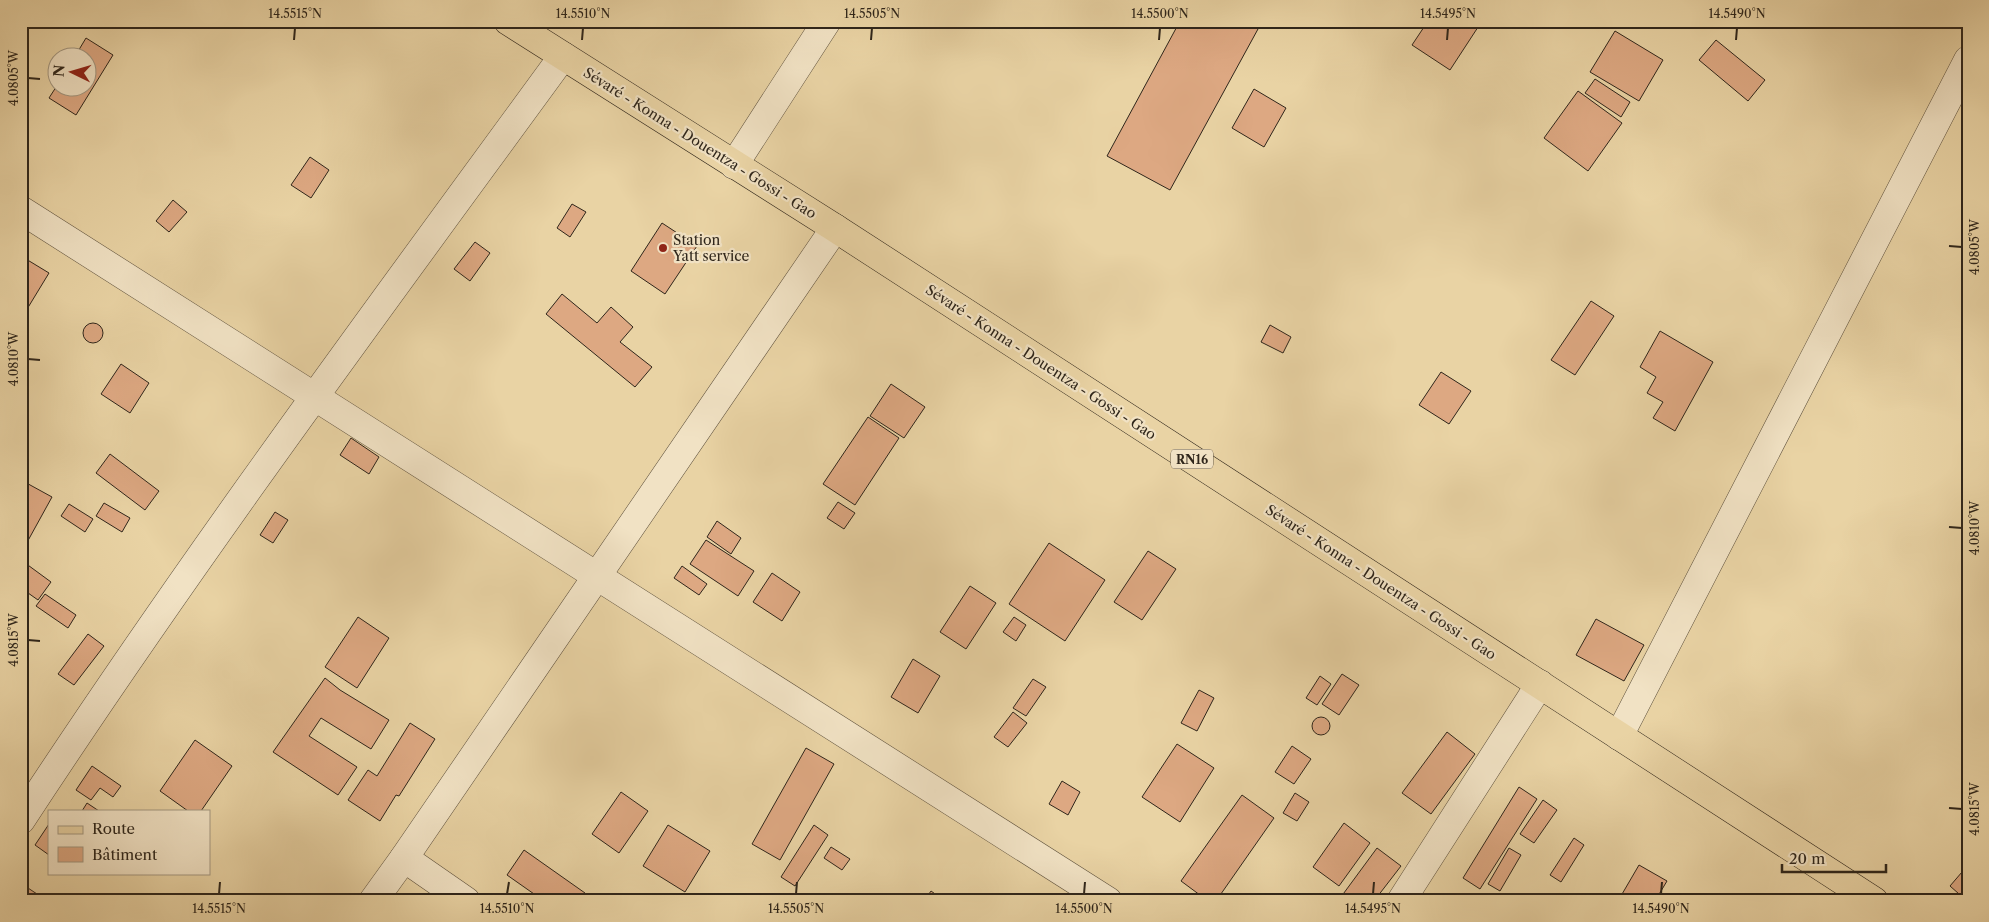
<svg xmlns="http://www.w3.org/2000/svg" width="1989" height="922" font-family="'Libre Caslon Text',serif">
  <rect width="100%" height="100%" fill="#e9d3a4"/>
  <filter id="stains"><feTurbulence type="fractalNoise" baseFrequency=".004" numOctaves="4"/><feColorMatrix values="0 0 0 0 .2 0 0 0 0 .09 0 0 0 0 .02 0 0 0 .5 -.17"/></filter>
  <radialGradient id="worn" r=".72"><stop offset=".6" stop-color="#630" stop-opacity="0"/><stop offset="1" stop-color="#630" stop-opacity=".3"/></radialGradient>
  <!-- building -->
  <g fill="#dda882" stroke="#2f261b">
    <path d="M1180,21H1243L1258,29L1170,190L1107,156Z"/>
    <path d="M1428,21H1482L1450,70L1412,45Z"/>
    <path d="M1615,31L1663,60L1639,101L1590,72Z"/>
    <path d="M86,38L113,55L76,115L49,98L58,84V88H88V58H74Z"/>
    <path d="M1716,40L1765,80L1748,101L1699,60Z"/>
    <path d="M1595,79L1630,102L1621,117L1585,93Z"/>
    <path d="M1254,89L1286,108L1264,147L1232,128Z"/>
    <path d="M1578,91L1622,123L1588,171L1544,138Z"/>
    <path d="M310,157L329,170L311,198L291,185Z"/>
    <path d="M173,200L187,212L169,232L156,221Z"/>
    <path d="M572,204L586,212L570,237L557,228Z"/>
    <path d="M662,223L697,246L665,294L631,271Z"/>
    <path d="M475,242L490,253L470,281L454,269Z"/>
    <path d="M21,256L49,273L21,319Z"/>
    <path d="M562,294L597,323L611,307L633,327L620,342L652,367L635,387L546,314Z"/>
    <path d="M1591,301L1614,316L1575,375L1551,360Z"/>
    <circle cx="93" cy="333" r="10"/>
    <path d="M1270,325L1291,337L1283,353L1261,342Z"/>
    <path d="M1660,331L1713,362L1675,431L1653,418L1663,402L1647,393L1656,377L1640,367Z"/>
    <path d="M121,364L149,383L130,413L101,394Z"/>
    <path d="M1441,372L1471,391L1449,424L1419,405Z"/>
    <path d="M891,384L925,407L904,438L870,416Z"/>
    <path d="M868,417L899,438L855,505L823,484Z"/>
    <path d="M351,438L379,457L369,474L340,455Z"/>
    <path d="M110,454L159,491L145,510L96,473Z"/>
    <path d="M21,480L52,497L25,546L21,544Z"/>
    <path d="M838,502L855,513L844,529L827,518Z"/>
    <path d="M104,503L130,518L122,532L96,516Z"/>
    <path d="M69,504L93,519L85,532L61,516Z"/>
    <path d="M275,512L288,520L273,543L260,535Z"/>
    <path d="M717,521L741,538L731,554L707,537Z"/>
    <path d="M706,540L754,571L738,596L690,564Z"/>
    <path d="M1049,543L1105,580L1065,641L1009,604Z"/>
    <path d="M1148,551L1176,569L1142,620L1114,602Z"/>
    <path d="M21,560L51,582L38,600L21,588Z"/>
    <path d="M682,566L707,584L699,595L674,578Z"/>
    <path d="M772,573L800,592L782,621L753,602Z"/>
    <path d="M970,586L996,603L966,649L940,632Z"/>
    <path d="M45,594L76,615L68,628L36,606Z"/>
    <path d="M358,617L389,638L357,688L325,667Z"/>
    <path d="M1014,617L1026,625L1016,641L1003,632Z"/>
    <path d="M1596,619L1644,645L1624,681L1576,655Z"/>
    <path d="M88,634L104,646L74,685L58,674Z"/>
    <path d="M913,659L940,676L918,713L891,697Z"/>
    <path d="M1342,674L1359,685L1339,715L1322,704Z"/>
    <path d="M1320,676L1331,684L1317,705L1306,698Z"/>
    <path d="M325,678L340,690L389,720L371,749L321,718L309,736L357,767L338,795L273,752Z"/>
    <path d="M1033,679L1046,687L1026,716L1013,708Z"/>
    <path d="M1199,690L1214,698L1197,731L1181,723Z"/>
    <path d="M1013,712L1027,723L1008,747L994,737Z"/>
    <circle cx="1321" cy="726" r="9"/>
    <path d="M410,723L435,739L399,796L396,795L380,821L348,800L368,770L377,776Z"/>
    <path d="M1447,732L1475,754L1431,814L1402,793Z"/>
    <path d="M195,740L232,766L201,811H188L160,791Z"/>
    <path d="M1177,744L1214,768L1180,822L1142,797Z"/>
    <path d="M1292,746L1311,759L1294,784L1275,772Z"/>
    <path d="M806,748L834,764L780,860L752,844Z"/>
    <path d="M92,766L121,786L113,797L100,788L91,800L76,790Z"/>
    <path d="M1062,781L1080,792L1068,815L1049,804Z"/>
    <path d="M1519,787L1537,799L1480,889L1463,878Z"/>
    <path d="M621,792L648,811L619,853L592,834Z"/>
    <path d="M1295,793L1309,802L1297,821L1283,813Z"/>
    <path d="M1242,795L1274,818L1216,901H1208L1181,881Z"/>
    <path d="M1543,800L1557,810L1534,843L1520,834Z"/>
    <path d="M87,803L99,811H82Z"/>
    <path d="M1344,823L1370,843L1339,886L1313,867Z"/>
    <path d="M49,824V855L35,845Z"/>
    <path d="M668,825L710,851L685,892L643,866Z"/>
    <path d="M814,825L828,835L795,886L781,877Z"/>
    <path d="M1574,838L1584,845L1561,882L1550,875Z"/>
    <path d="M831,847L850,859L842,870L824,858Z"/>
    <path d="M1377,848L1401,866L1374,901H1338Z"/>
    <path d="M1509,848L1521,855L1500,891L1488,884Z"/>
    <path d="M524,850L585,893L580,901H544L507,875Z"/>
    <path d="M1639,865L1667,881L1655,901H1618Z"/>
    <path d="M1968,865V901H1967L1950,886Z"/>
    <path d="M25,886L40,896L47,901H21V891Z"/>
    <path d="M931,891L945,901H924Z"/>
  </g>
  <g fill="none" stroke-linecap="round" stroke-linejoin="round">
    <defs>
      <g id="minor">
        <path d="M734,165L827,21"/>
        <path d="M21,210L1108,901"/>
        <path d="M1619,736L1968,60"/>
        <path d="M21,820C192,559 379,308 563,56"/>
        <path d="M404,858L466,901"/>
        <path d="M373,901L404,858L835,228"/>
        <path d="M1401,901L1540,684"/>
      </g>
      <path id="primary" d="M508,21L835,228L1874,901"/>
    </defs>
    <!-- minor casing -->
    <use href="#minor" stroke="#5e513d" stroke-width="29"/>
    <!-- primary casing -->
    <use href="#primary" stroke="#2f261b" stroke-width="29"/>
    <!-- minor -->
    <use href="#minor" stroke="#f1e2c4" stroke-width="28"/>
    <!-- primary -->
    <use href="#primary" stroke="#e9d3a4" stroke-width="28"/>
  </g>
  <!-- ticks -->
  <path fill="none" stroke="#2f261b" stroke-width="2" d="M294,40L295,28M582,40L583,28M871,40L872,28M1159,40L1160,28M1447,40L1448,28M1736,40L1737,28M28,78L40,79M1949,246L1962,247M28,359L40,360M1949,527L1962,528M28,640L40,641M1949,808L1962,809M219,894L220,882M507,894L509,882M796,894L797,882M1084,894L1085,882M1373,894L1374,882M1661,894L1662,882"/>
  <!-- markers -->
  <circle fill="#8f2418" stroke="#f1e2c4" stroke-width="2" cx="663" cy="248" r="5"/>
  <g text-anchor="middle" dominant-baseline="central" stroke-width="4.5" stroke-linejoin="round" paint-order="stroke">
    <!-- shield labels -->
    <rect fill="#f1e2c4" stroke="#695e4e" stroke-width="1" x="1171" y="449.5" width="42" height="19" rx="4"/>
    <g font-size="12" font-weight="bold" fill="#2f261b">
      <text x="1192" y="459">RN16</text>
    </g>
    <!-- street labels -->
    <g font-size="14" fill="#2f261b" stroke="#f1e2c4">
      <text transform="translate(700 143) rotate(32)">Sévaré - Konna - Douentza - Gossi - Gao</text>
      <text transform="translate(1041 362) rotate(33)">Sévaré - Konna - Douentza - Gossi - Gao</text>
      <text transform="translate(1381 582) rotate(33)">Sévaré - Konna - Douentza - Gossi - Gao</text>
    </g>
    <!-- poi labels -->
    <g font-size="14" fill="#2f261b" stroke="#f1e2c4" text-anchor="start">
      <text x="673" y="240">Station<tspan x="673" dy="16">Yatt service</tspan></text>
    </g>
  </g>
  <!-- margin -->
  <rect width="1989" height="922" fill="none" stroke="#e9d3a4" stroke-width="55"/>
  <!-- legend -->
  <rect x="48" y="810" width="162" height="65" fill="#f1e2c4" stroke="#a39780"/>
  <rect x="58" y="826" width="25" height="8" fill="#e9d3a4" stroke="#a39780"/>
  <text x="92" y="834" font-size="15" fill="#2f261b">Route</text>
  <rect x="58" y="847" width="25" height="15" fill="#dda882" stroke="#a39780"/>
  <text x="92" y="860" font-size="15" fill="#2f261b">Bâtiment</text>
  <!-- north arrow -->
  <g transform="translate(72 72) rotate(275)"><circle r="24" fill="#f1e2c4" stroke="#a39780"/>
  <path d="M0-4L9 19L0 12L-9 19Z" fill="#8f2418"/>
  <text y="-8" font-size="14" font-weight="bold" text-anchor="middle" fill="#2f261b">N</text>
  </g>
  <!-- scale -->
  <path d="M1782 864v8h104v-8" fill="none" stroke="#2f261b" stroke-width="2.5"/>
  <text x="1789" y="864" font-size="15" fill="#2f261b" stroke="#f1e2c4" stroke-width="4" paint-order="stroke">20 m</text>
  <rect x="28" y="28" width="1934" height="866" fill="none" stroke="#2f261b" stroke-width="2"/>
  <g font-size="12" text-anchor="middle" fill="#2f261b">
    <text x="295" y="18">14.5515°N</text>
    <text x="583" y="18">14.5510°N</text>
    <text x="872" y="18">14.5505°N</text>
    <text x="1160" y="18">14.5500°N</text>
    <text x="1448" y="18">14.5495°N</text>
    <text x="1737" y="18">14.5490°N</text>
    <text transform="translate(14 78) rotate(-90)" y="4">4.0805°W</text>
    <text transform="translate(1975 247) rotate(-90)" y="4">4.0805°W</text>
    <text transform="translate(14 359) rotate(-90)" y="4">4.0810°W</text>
    <text transform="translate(1975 528) rotate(-90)" y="4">4.0810°W</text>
    <text transform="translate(14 640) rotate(-90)" y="4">4.0815°W</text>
    <text transform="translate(1975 809) rotate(-90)" y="4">4.0815°W</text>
    <text x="219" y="913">14.5515°N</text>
    <text x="507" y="913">14.5510°N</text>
    <text x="796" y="913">14.5505°N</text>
    <text x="1084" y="913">14.5500°N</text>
    <text x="1373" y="913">14.5495°N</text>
    <text x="1661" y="913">14.5490°N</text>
  </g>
  <rect width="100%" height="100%" filter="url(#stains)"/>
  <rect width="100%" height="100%" fill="url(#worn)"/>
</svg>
